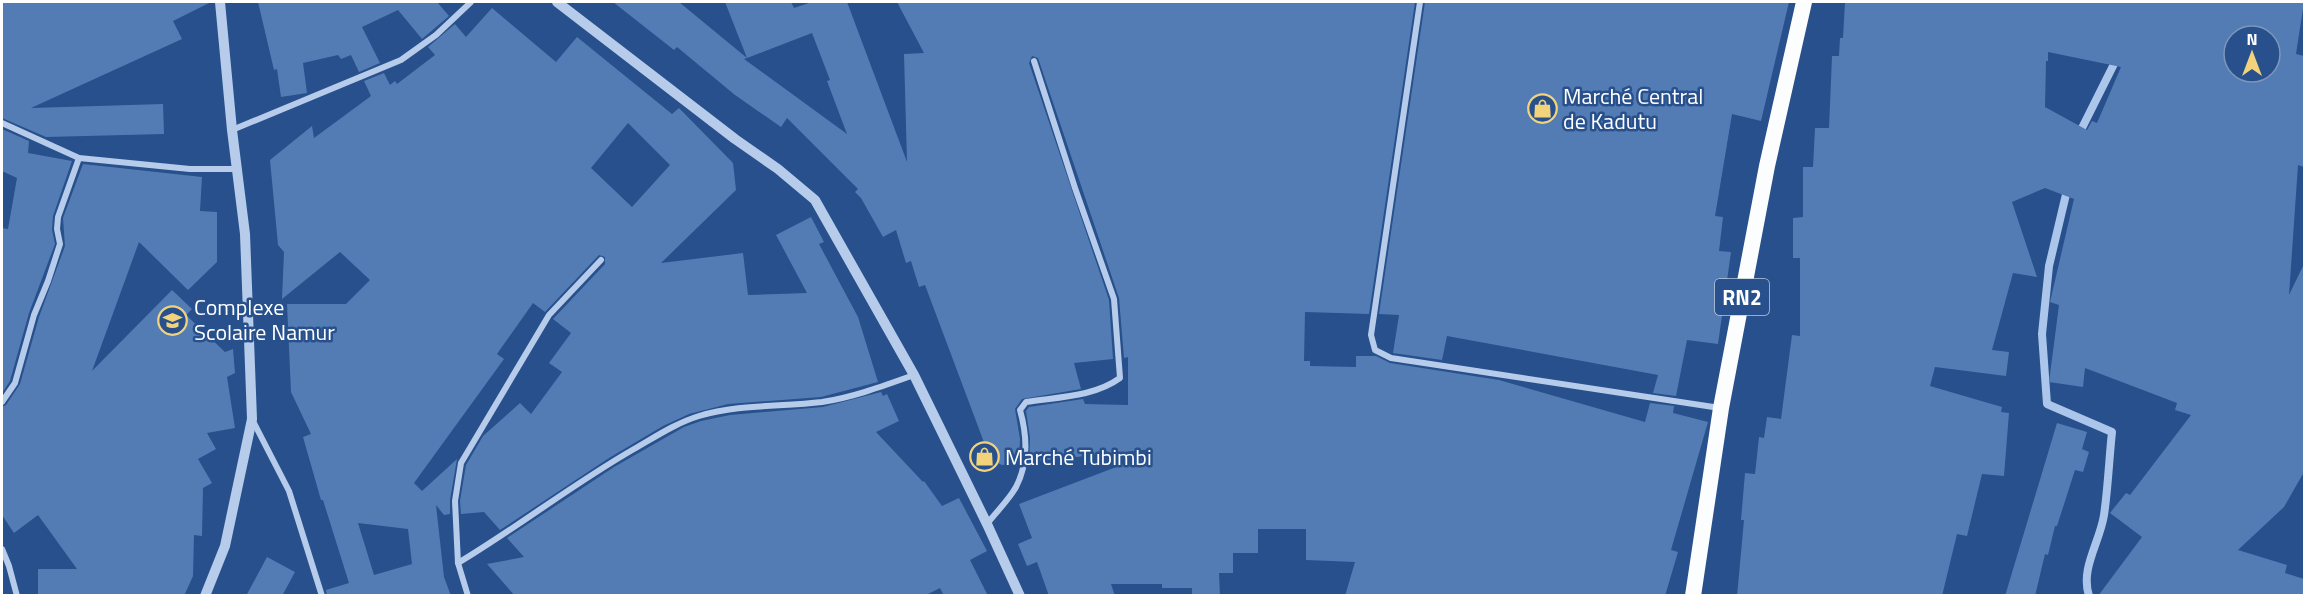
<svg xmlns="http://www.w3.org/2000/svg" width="2306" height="597" font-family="'Titillium Web',sans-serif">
  <rect width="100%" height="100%" fill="#27508c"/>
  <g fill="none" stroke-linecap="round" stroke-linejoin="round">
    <!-- stream -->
    <g stroke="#abc6ea" stroke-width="8">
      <path d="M2079,138L2082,128L2117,58"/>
      <path d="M2068,186L2049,266L2042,334L2047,404L2112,432C2109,460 2108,488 2104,515C2100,542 2080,568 2089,596"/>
    </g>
  </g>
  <!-- building -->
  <g fill="#547cb4" fill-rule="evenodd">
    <path d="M2,2H211L173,21L182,39L31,108L163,104L164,134L46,137L2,118Z"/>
    <path d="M258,2H437L449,16L422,39L398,10L362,27L380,63L359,72L351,55L341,59L338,55L303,63L307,93L281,97L277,69L274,70Z"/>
    <path d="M613,2H679L747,58L744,59L847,134L827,81L830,80L812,33L747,58L725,2H791L794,8L812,2H847L907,162L904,54L924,53L897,2H1415L1369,314L1305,312L1304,361H1310V366L1356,367V356H1376L1390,363L1499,380L1645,422L1650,403L1674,406L1673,413L1708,422L1671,550L1678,552L1665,596H1345L1355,562L1306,560V529H1258V553H1233V573H1219L1220,596H1192V588H1162V584H1111L1115,596H1049L1037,562L1027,566L1018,544L1032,538L1019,504L1153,453L1152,449L1029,462L1030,438L1026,411L1029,407L1083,399L1085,404L1128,405V357L1124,358L1119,298L1038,58L1032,56L1029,63L1109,300L1113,359L1074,363L1081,389L1022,399L1015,409L1020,439L1019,463L1002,465L993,461L988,453L925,285L919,287L911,261L906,263L896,230L883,237L861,198L855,192L858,189L787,118L781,127L735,95L677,47L674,50Z"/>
    <path d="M1425,2H1789L1761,121L1732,114L1715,216L1723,217L1719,251L1731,252L1718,344L1687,340L1676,396L1653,393L1658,375L1447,336L1442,360L1393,353L1399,315L1379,314Z"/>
    <path d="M1845,2H2304L2296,54L2304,56V167L2298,165L2289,295L2304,264V472L2284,507L2238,550L2287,565L2285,573L2304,579V596H2098L2142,537L2110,513L2126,493L2130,495L2191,415L2175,410L2177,403L2085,368L2083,387L2049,382L2059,305L2050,302L2074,199L2045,188L2012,202L2037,277L2013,273L1992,350L2009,352L2006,376L1935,367L1930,386L2002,407L2001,412L2009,413L2004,476L1982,474L1967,536L1957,534L1942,596H1737L1744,520H1741L1745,473L1755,474L1759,437L1764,438L1767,417L1781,419L1792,335L1800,336V258H1793V218L1803,217V167H1813L1815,128H1829L1832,56H1839L1840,38H1843ZM2234,36H2270V72H2234ZM2048,52L2121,67L2097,123L2092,121L2087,130L2045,107L2046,61H2048Z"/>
    <path d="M492,8L556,62L577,37L672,114L679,108L733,163L736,190L661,263L743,253L748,295L807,293L776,235L811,217L824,242L819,244L858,317L878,382L821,397L728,404L689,414L663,426L609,458L500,530L484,512L461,514L460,501L466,465L483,436L520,403L531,414L562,372L549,363L571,333L553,319L605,264V257L599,255L545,312L533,303L497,354L504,359L414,483L422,491L457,459L450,500V514L444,515L436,505L444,577L451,596H327L326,590L349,583L323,500H321L303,437L311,434L291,392L287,304H346L370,280L340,252L282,299L284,252L278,245L270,160L312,126L314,138L371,96L364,81L384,73L390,85L395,81L397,84L435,55L428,47L455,24L466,37ZM628,123L670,165L632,207L591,168ZM358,523L408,529L412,564L374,575Z"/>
    <path d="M2,129L29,141L28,153L72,161L53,216L52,230L55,244L29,313L10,381L2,393V228L8,229L17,178L2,171Z"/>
    <path d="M83,164L202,177L200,211L217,212V262L188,290L139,242L92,371L172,290L192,309L186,315L225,352L233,349L235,373L227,377L235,428L207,433L216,449L198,459L212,483L203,488L202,536L194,535L193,576L184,596H38V569H77L38,515L14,533L2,515V407L6,405L20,384L39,317L65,246L63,218Z"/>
    <path d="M881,392L883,396L887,394L899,421L876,432L923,482L924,481L942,506L959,498L987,551L970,560L988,596H944L940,588L924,596H515L487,564L524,557L507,538L614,467L684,427L701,421L730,415L823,407Z"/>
    <path d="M2057,423L2087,432L2082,449L2089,452L2083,472L2075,470L2057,526H2055L2048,555L2045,554L2035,596H2005Z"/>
    <path d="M267,557L295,572L282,596H246Z"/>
  </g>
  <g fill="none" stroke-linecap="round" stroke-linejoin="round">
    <!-- minor -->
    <g stroke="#b6ccea" stroke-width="6">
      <path d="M1420,2L1371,335L1375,350L1391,358L1720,408"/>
      <path d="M2,123L79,158L190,169H237"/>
      <path d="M232,130L401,60L436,35L471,2"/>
      <path d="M2,402L15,383L34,315L48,281L60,244L57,229L58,217L79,158"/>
      <path d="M253,421L289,491L322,596"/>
      <path d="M987,524C996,512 1009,500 1016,487C1029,462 1027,435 1020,410L1026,402C1057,397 1094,397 1120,378L1114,299L1075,188L1034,61"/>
      <path d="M2,549L9,566L17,596"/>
      <path d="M458,563C518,527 573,484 634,449C655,437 676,423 699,416C738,404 782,407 822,402C854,397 883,386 914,375"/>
      <path d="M468,596L458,563L455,501L461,463L549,315L601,260"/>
    </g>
    <!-- tertiary -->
    <g stroke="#b6ccea" stroke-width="10">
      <path d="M557,2L735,139L778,169L815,200L914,375L987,524L1020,596"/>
      <path d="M205,596L225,546L252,419L245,234L232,130L220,2"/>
    </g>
    <!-- trunk -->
    <path stroke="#fcfdfe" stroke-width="16" d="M1693,596L1721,408L1767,166L1804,2"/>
  </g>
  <!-- icons -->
  <defs>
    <symbol id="shop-ring" viewBox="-11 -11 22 22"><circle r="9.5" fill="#27508c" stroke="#f2d37c" stroke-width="1.5"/><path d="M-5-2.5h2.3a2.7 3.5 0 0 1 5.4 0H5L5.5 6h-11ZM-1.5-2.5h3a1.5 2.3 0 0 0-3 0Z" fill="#f2d37c"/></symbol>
    <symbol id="school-ring" viewBox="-11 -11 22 22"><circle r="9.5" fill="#27508c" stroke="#f2d37c" stroke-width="1.5"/><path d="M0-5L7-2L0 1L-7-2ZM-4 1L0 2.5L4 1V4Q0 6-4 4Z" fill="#f2d37c"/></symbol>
  </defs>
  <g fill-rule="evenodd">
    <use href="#shop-ring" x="1526" y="92" width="33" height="33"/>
    <use href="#school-ring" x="156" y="304" width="33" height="33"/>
    <use href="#shop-ring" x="968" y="440" width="33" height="33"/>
  </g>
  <g text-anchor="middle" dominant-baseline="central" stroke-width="5" stroke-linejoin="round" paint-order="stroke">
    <!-- shield labels -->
    <rect fill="#27508c" stroke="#becadc" stroke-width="1.5" x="1715" y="279" width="54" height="36" rx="4.5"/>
    <g font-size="21" font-weight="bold" fill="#fff">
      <text x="1742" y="297">RN2</text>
    </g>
    <!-- poi labels -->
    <g font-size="22" fill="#fff" stroke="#27508c" text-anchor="start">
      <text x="1563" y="96">Marché Central<tspan x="1563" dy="25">de Kadutu</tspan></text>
      <text x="194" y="307">Complexe<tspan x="194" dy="25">Scolaire Namur</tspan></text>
      <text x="1005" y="457">Marché Tubimbi</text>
    </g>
  </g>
  <!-- border -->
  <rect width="2306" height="597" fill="none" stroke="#ffffff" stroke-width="6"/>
  <!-- north arrow -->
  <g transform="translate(2252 54)"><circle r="28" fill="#27508c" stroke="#7d96ba" stroke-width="1.5"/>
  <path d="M0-4.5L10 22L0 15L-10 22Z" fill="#f2d37c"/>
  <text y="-9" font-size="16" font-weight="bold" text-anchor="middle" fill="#ffffff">N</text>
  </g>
</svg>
